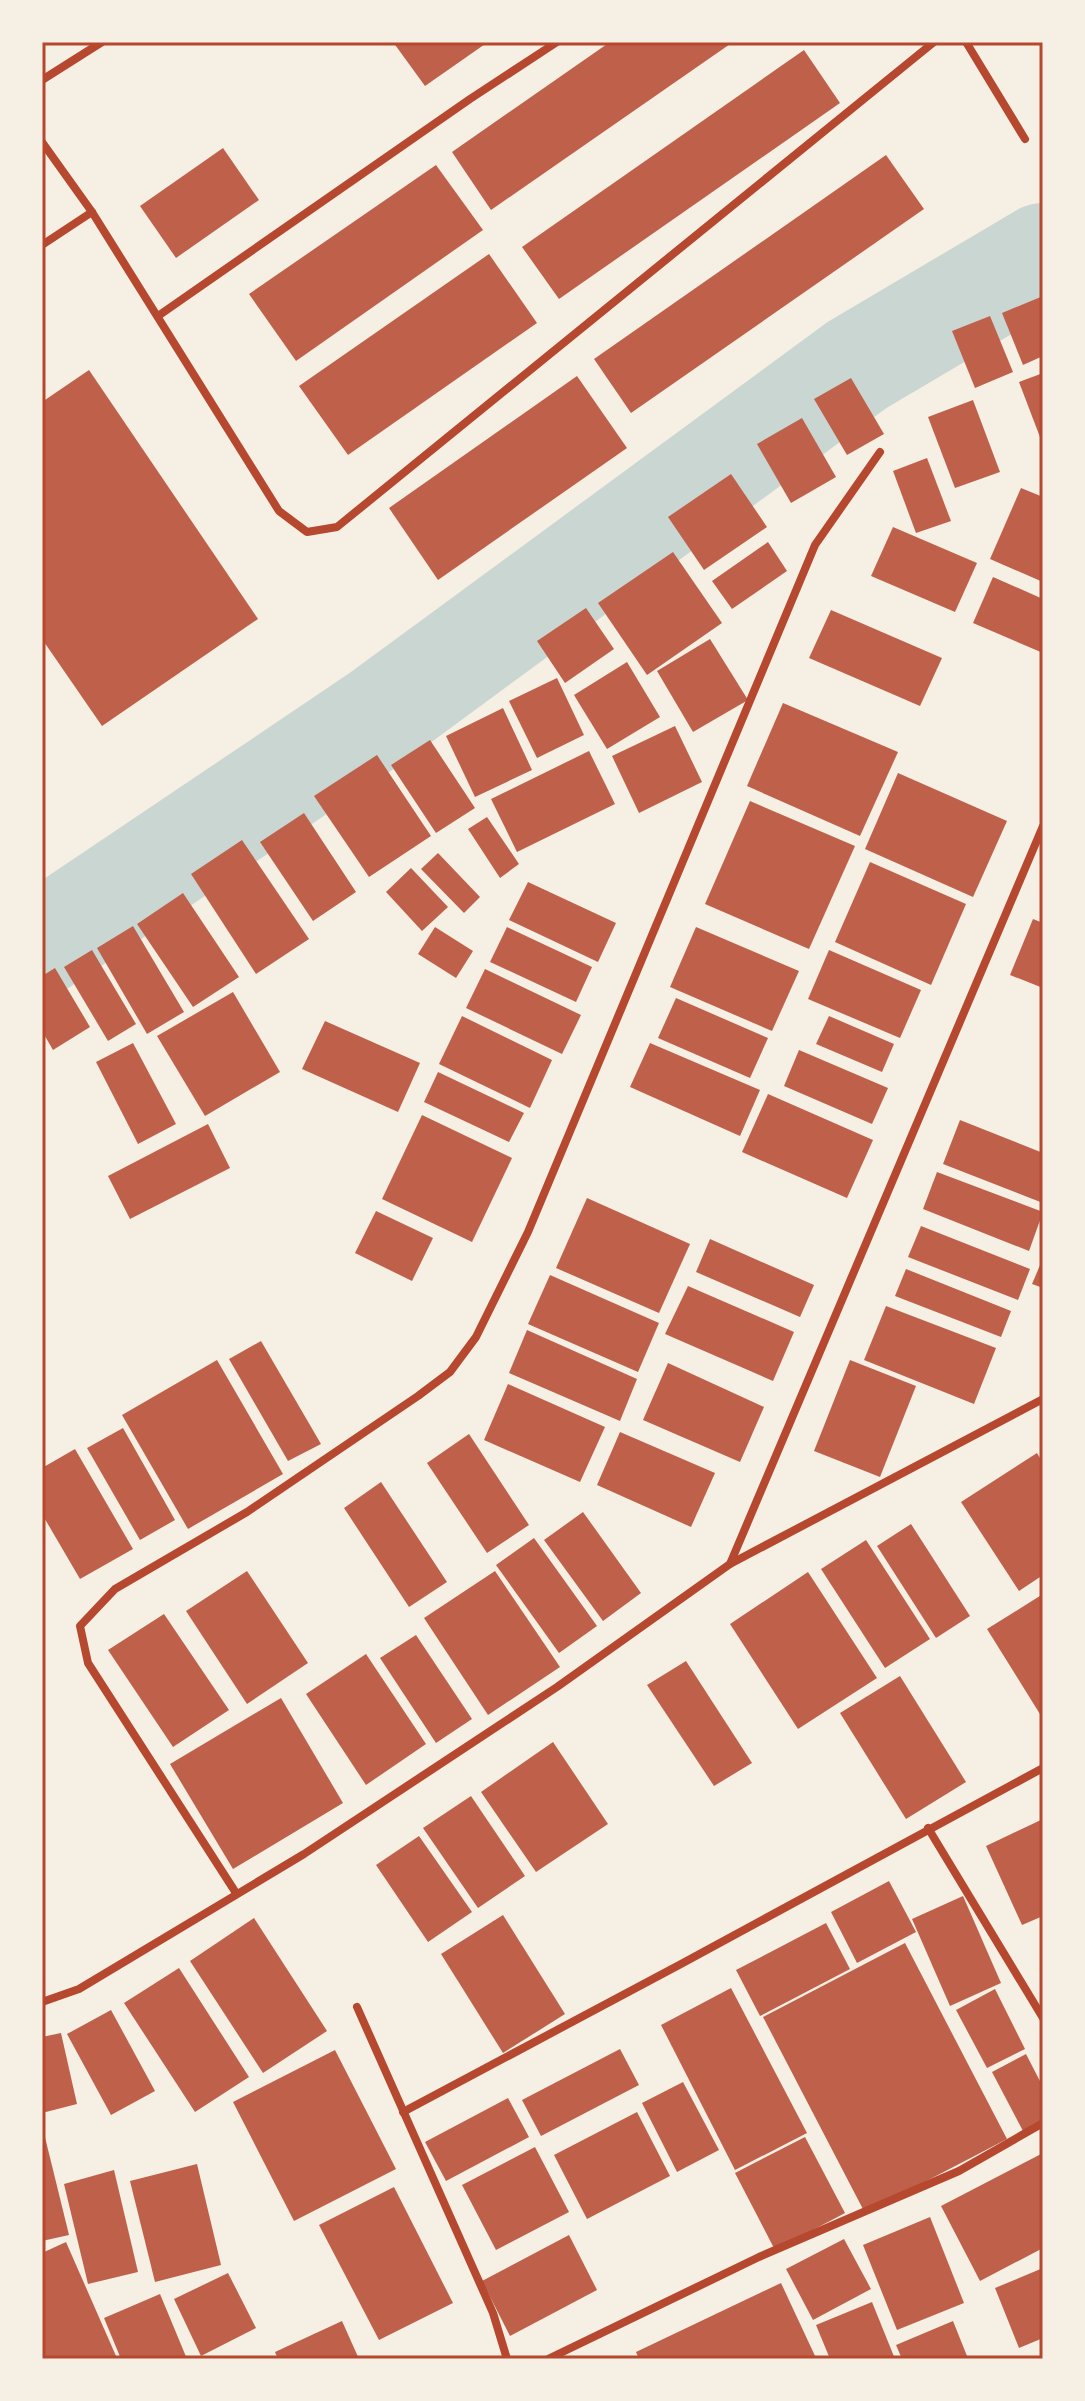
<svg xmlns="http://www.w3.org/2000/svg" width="1085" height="2401" font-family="'Crimson Pro',serif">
  <rect width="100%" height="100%" fill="#f6efe4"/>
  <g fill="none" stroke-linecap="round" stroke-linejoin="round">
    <!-- river -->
    <path stroke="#c9d6d2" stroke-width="104" d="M42,943L379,716L857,365L1043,255"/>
  </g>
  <!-- building -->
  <g fill="#bf614a">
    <path d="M393,42H488L425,86Z"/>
    <path d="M610,42H733L491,210L452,152Z"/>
    <path d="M804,50L840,103L559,299L522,247Z"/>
    <path d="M223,148L259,200L176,258L140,206Z"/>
    <path d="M886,155L924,209L631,413L594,359Z"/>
    <path d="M436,165L483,230L296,361L249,294Z"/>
    <path d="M489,254L537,323L348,455L299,386Z"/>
    <path d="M1043,296V356L1023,365L1002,313Z"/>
    <path d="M990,316L1013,372L975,388L952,331Z"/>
    <path d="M89,370L258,619L102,726L42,639V402Z"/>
    <path d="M1043,373V445L1019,382Z"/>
    <path d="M577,376L627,448L438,580L389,508Z"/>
    <path d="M851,378L884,434L847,455L814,399Z"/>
    <path d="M973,400L1000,472L955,488L928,417Z"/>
    <path d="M802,418L836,477L791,503L757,444Z"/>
    <path d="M927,458L951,521L916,533L893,471Z"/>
    <path d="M731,474L767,527L704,570L668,517Z"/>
    <path d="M1021,488L1043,497V582L990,559Z"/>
    <path d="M893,527L977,563L955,612L871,576Z"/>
    <path d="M768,542L787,571L732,609L712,581Z"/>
    <path d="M673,552L722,623L647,675L598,603Z"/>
    <path d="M993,577L1043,599V653L973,623Z"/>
    <path d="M586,608L614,649L565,683L537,641Z"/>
    <path d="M831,610L942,658L920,706L809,658Z"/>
    <path d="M710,639L748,700L693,732L657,671Z"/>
    <path d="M627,662L660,717L607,749L574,695Z"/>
    <path d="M557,678L584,735L537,758L509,701Z"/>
    <path d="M783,703L898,752L860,836L747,786Z"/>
    <path d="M503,708L532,770L475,797L446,736Z"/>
    <path d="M675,726L702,782L639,813L612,756Z"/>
    <path d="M430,740L475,808L436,833L391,765Z"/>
    <path d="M589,751L615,804L517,852L491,799Z"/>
    <path d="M377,755L431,836L369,877L314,796Z"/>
    <path d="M898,773L1007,821L973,897L865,849Z"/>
    <path d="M750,801L855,846L809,949L705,904Z"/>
    <path d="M304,813L356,892L313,921L260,842Z"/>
    <path d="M487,817L519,864L500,878L468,829Z"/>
    <path d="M242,840L309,939L256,974L191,874Z"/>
    <path d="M438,853L480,897L464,913L421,869Z"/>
    <path d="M870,862L966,904L931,985L835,942Z"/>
    <path d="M411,868L448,907L422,931L386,892Z"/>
    <path d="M528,882L616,923L598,962L509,920Z"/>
    <path d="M183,893L239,977L193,1007L137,924Z"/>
    <path d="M1033,919L1043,923V988L1010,975Z"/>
    <path d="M133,926L184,1012L147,1034L97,948Z"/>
    <path d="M435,927L473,951L456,978L418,954Z"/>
    <path d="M507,927L592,967L576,1002L490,962Z"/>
    <path d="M696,927L799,971L772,1031L670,987Z"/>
    <path d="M92,950L136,1024L108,1041L64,967Z"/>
    <path d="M829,950L921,990L900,1038L808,999Z"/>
    <path d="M55,968L90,1027L53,1050L42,1031V976Z"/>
    <path d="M485,969L581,1015L562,1054L466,1008Z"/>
    <path d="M233,992L280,1072L205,1116L157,1036Z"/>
    <path d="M676,998L768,1038L750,1078L658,1038Z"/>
    <path d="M462,1016L552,1060L530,1108L439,1064Z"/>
    <path d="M829,1016L894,1044L882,1072L816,1044Z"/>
    <path d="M325,1021L420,1063L398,1112L302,1069Z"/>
    <path d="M133,1043L176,1124L138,1144L96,1062Z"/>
    <path d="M650,1043L760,1090L740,1136L630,1087Z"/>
    <path d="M799,1050L888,1088L872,1124L784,1086Z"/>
    <path d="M438,1072L524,1113L509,1142L424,1102Z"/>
    <path d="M768,1094L873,1140L847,1198L742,1152Z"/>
    <path d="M422,1115L512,1158L472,1242L382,1199Z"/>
    <path d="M960,1120L1043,1153V1203L943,1164Z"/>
    <path d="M208,1124L230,1168L130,1219L108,1176Z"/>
    <path d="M937,1172L1043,1212L1029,1251L923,1209Z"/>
    <path d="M587,1198L690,1244L659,1313L556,1268Z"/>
    <path d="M376,1211L433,1238L412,1281L355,1253Z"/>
    <path d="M921,1226L1030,1269L1018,1300L908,1257Z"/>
    <path d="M710,1239L814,1285L800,1317L696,1272Z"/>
    <path d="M1043,1258V1288L1032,1284Z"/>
    <path d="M906,1269L1011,1311L1001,1337L895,1296Z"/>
    <path d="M550,1275L659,1323L638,1372L528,1324Z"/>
    <path d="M688,1286L794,1332L773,1381L665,1334Z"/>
    <path d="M886,1306L996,1348L974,1404L864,1360Z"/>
    <path d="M527,1330L637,1379L620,1421L509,1373Z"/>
    <path d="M261,1341L321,1444L288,1461L229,1359Z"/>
    <path d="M217,1360L283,1474L188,1529L122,1415Z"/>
    <path d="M850,1360L916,1386L880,1477L814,1451Z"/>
    <path d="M668,1363L764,1407L740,1462L643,1420Z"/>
    <path d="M508,1384L605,1427L580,1482L484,1440Z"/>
    <path d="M123,1428L175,1520L140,1540L87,1448Z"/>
    <path d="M620,1432L715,1473L691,1527L597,1485Z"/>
    <path d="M469,1434L529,1525L487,1553L427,1463Z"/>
    <path d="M75,1449L133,1549L80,1579L42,1514V1468Z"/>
    <path d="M1037,1453L1043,1463V1575L1019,1591L961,1502Z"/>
    <path d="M381,1482L447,1582L409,1607L344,1508Z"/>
    <path d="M583,1512L641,1593L603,1621L544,1540Z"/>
    <path d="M911,1524L970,1616L936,1638L877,1546Z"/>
    <path d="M534,1538L597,1626L559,1653L496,1565Z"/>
    <path d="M866,1540L930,1639L885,1668L821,1569Z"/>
    <path d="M247,1571L308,1663L247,1704L186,1611Z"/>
    <path d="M495,1571L560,1667L488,1715L424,1618Z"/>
    <path d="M808,1572L877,1678L798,1729L730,1624Z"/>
    <path d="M1043,1594V1719L987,1629Z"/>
    <path d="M164,1614L229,1710L173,1747L108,1650Z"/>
    <path d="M416,1635L472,1719L436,1743L380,1658Z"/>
    <path d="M366,1654L426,1744L366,1785L306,1694Z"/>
    <path d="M686,1661L752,1763L714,1786L647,1685Z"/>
    <path d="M900,1676L966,1782L906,1819L840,1713Z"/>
    <path d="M281,1698L343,1803L233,1869L170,1764Z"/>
    <path d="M553,1742L608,1824L536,1872L481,1792Z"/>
    <path d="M471,1796L525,1876L478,1908L423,1828Z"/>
    <path d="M1043,1819V1916L1022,1925L986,1846Z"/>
    <path d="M419,1836L472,1912L428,1942L376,1865Z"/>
    <path d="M889,1881L916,1932L857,1963L831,1912Z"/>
    <path d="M963,1896L1001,1983L950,2006L912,1919Z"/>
    <path d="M503,1915L565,2014L503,2053L441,1954Z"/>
    <path d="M254,1918L327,2031L263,2073L190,1961Z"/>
    <path d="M826,1923L850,1969L760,2016L736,1970Z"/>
    <path d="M905,1943L1007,2139L865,2213L763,2017Z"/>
    <path d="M179,1968L249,2077L195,2112L124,2003Z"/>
    <path d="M731,1988L807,2133L735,2170L661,2025Z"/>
    <path d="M995,1989L1025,2049L987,2068L956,2010Z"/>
    <path d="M111,2010L155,2091L111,2115L67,2034Z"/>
    <path d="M61,2033L77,2104L42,2113V2037Z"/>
    <path d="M620,2049L639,2085L541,2136L522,2100Z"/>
    <path d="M335,2050L396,2169L294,2221L233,2102Z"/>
    <path d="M1026,2054L1043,2087V2121L1023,2131L992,2072Z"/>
    <path d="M683,2082L719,2150L677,2172L642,2103Z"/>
    <path d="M508,2098L529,2137L446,2181L425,2142Z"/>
    <path d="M637,2112L670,2176L587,2219L554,2155Z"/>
    <path d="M42,2125L69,2235L42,2241Z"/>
    <path d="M805,2137L845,2213L775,2250L735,2173Z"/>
    <path d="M535,2147L569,2212L496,2250L462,2185Z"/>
    <path d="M1043,2153V2248L980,2281L941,2206Z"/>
    <path d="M197,2164L221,2265L155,2282L130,2181Z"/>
    <path d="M114,2170L138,2272L88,2284L64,2184Z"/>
    <path d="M394,2187L453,2303L379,2340L319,2225Z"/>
    <path d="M930,2217L964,2303L897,2330L863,2245Z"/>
    <path d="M569,2235L597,2290L510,2336L482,2281Z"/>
    <path d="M844,2239L871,2289L813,2320L786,2269Z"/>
    <path d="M66,2242L116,2356L110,2359H45L42,2351V2253Z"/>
    <path d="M1043,2268V2338L1019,2348L995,2288Z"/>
    <path d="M228,2273L256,2328L201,2356L174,2299Z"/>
    <path d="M781,2283L816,2358L639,2359L636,2352Z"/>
    <path d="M160,2294L187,2359H121L104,2318Z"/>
    <path d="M872,2302L895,2359H830L816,2325Z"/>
    <path d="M342,2321L359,2359H278L275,2352Z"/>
    <path d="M953,2321L967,2356L959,2359H902L896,2345Z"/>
  </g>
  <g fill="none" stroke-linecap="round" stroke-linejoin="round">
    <!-- minor -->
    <g stroke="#b5482f" stroke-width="8">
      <path d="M966,42L1025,139"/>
      <path d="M42,80L102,42"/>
      <path d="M42,142L92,212L279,511L307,532L337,527L934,42"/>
      <path d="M42,245L92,212"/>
      <path d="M158,316L470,99L557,42"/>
      <path d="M730,1564L1043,1399"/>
      <path d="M928,1828L1043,2018"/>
      <path d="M236,1893L88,1663L80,1626L115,1589L247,1512L418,1396L450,1372L476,1337L528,1232L815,545L880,452"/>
      <path d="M42,2002L79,1989L304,1854L557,1687L730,1564L1043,826"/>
      <path d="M357,2007L493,2313L507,2359"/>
      <path d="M403,2112L681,1964L1043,1768"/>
      <path d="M548,2359L759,2257L959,2171L1043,2123"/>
    </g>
  </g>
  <!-- border -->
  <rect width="1085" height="2401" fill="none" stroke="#f6efe4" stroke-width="88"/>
  <rect x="44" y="44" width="997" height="2313" fill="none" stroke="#b5482f" stroke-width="3"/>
</svg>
